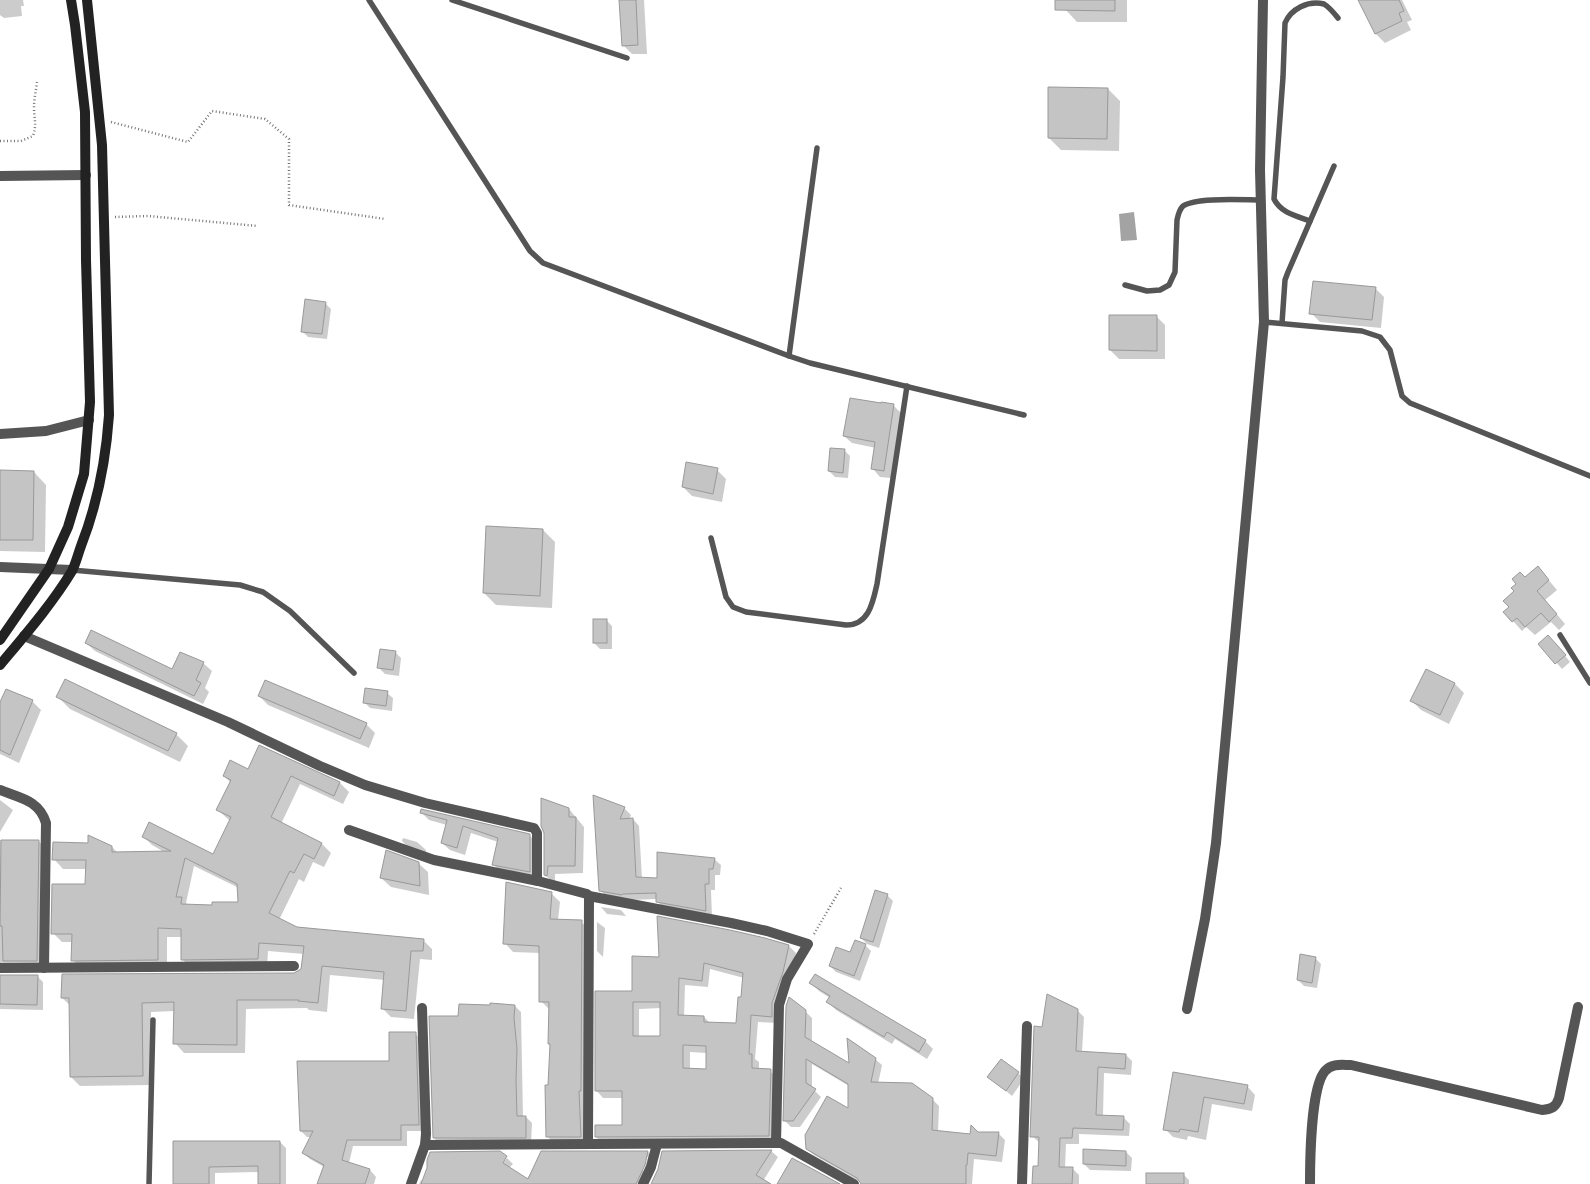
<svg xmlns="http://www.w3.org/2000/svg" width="1590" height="1184" font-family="Figtree,sans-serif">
  <rect width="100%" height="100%" fill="#fff"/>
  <!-- water -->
  <path fill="#a3a3a3" d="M1134,212L1137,240L1121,241L1119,214Z"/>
  <!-- shadow -->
  <g fill="#0003" fill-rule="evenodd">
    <path d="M0,0H23L24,6H21L22,16L4,18L0,15Z"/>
    <path d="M621,0H644L647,54H632L623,45Z"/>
    <path d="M1065,0H1127V22H1077L1065,9Z"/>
    <path d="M1366,0H1402L1412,20L1407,22L1411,30L1385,43L1376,34L1361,3Z"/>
    <path d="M1108,89L1120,101L1119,151L1061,150L1049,138Z"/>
    <path d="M1375,288L1384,297L1381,328L1320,322L1311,313Z"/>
    <path d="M325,303L331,309L327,339L308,337L302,331Z"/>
    <path d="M1156,316L1165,325V359H1119L1110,350Z"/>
    <path d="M893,405L901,413L891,478L880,477L873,469L876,448L852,443L844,436Z"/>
    <path d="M845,451L850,456L848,478L835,477L829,471Z"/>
    <path d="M717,470L726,479L722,502L692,496L683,487Z"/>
    <path d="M0,471L34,472L46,485L45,552L0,551Z"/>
    <path d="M543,530L555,542L552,608L496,605L484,593Z"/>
    <path d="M1546,577L1557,590L1545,600L1565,624L1559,630L1551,622L1535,635L1526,627L1522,631L1505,612L1511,608L1515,591L1525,578Z"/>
    <path d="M606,620L612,626V649H600L594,643Z"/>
    <path d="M1554,642L1570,662L1562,669L1540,644Z"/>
    <path d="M86,643L173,671L203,663L212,671L205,688L209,692L203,704L95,651Z"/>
    <path d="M395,652L401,658L399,676L385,674L379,668Z"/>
    <path d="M1427,670L1455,684L1464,693L1449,724L1421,710L1412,701Z"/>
    <path d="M387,693L393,698L392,711L370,708L364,702Z"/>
    <path d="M259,696L366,724L375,733L369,748L268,705Z"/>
    <path d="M58,697L176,734L188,746L180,762L70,709Z"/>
    <path d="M32,701L41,710L19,763L0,754V705Z"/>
    <path d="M260,746L340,783L349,792L343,804L300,784L281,824L322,844L331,853L324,867L313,862L304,882L299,879L279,920L296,929L423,940L432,949V960L420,959L414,1019L391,1017L382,1008L385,980L330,975L327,1012L309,1010L307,1008L246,1009L245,1053H184L175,1043V1011L151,1012V1085L80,1086L71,1077V1006L62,998L294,974L303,970L304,954L268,951L267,968H191L182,959V937H167V969H82L73,960V942H62L53,933L87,885V869H63L54,859L112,847L118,853H166L152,845L143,836L213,855L230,821L218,810L231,783L224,776L249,771ZM194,866L239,888V904L189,906L186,903Z"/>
    <path d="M594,797L624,808L631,815L629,820L633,819L639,826L642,879H658L714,859L721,865L720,875H715V890H711L712,917L664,908L657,901V899L629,900L607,897L600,890Z"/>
    <path d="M0,800L13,810L0,832Z"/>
    <path d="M569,809L584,827L583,873L555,874V884L545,875V833Z"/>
    <path d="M421,812L529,835L537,843V879L501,872L493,864L498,842L471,833L465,855L450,850L442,843L447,825L429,820Z"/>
    <path d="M403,838L417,842L426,850V854L410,849L402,841Z"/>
    <path d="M0,840L3,841H38L45,847L43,967L0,971Z"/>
    <path d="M418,863L428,872L429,895L391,887L381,878Z"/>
    <path d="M551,893L560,902L558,920L581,922L590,930L589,1145L556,1146L548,1137L551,1046L549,1044L550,1010L541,1001L540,953L513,952L505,943Z"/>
    <path d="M887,895L893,901L879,948L867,944L861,938Z"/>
    <path d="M601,907L621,910L626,916L607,914Z"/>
    <path d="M597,922L605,928L603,957L597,951Z"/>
    <path d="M865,945L871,951L860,981L836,972L830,966Z"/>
    <path d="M789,946L796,953L778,1023L758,1022L755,1059L759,1062V1070L770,1071L777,1078L776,1143L603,1144L596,1137L623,1126V1098H603L596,1090L633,992L661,958ZM710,969L744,978L737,1024L710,1023L704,1017H684L685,985L708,987ZM661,1008V1038H639V1009ZM690,1052L707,1053V1070H690Z"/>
    <path d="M1315,958L1321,964L1317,988L1304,986L1298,980Z"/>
    <path d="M0,976H37L43,982V1010L0,1009Z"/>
    <path d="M811,983L925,1041L933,1049L927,1059L895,1039L892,1044L836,1010L828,1002L830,998L819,991Z"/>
    <path d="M515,1006L521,1012L523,1117H526L532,1123L531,1143L440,1144L434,1138L460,1017Z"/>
    <path d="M1077,1010L1084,1017L1082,1052L1126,1055L1132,1061L1131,1075L1104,1073L1103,1116L1123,1117L1130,1124L1129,1136L1079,1134V1144H1066L1065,1168H1072L1079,1175V1184H1033L1039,1167L1040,1143L1032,1136L1043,1029Z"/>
    <path d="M805,1011L812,1018V1042L850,1066L875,1059L882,1065L878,1084L932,1099L939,1106L938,1132L971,1136L977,1133L999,1134L1005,1140L1002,1162L974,1159L972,1184H862L861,1182L814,1155L807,1149L849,1110V1086L812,1064V1088L821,1097L800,1127H791L785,1121Z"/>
    <path d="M415,1034L422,1040L425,1131H407V1146H353L349,1163L370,1170L376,1177L374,1184H318L324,1167L310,1159L303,1153L312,1137H307L301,1131L390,1062Z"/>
    <path d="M1018,1073L1024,1079L1012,1096L989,1077Z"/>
    <path d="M1174,1074L1247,1086L1255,1095L1252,1111L1212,1104L1206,1140L1188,1136L1187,1140L1173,1137L1165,1129Z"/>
    <path d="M174,1142H280L286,1148V1184H260V1172L215,1173V1184H174Z"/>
    <path d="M771,1151L778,1157L763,1181L769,1184H652L659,1169L663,1152Z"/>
    <path d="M648,1152L654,1158L645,1184H419L421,1180L423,1181L499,1153L506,1158H505L500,1168L507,1158L513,1164L509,1168L526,1180L530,1174ZM645,1157H648L644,1171L642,1170Z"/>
    <path d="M1126,1152L1132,1158L1131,1171L1090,1170L1084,1164Z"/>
    <path d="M1183,1174L1189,1180V1184H1148Z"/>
  </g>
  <!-- building -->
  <g fill="#c4c4c4" stroke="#999" fill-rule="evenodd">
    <path d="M619,0H636L638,45L622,46Z"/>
    <path d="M1055,0H1115V11L1055,10Z"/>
    <path d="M1358,0H1399L1404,11L1399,13L1402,21L1375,34Z"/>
    <path d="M1048,87L1108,88L1107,139L1048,138Z"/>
    <path d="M1313,281L1376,287L1372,320L1309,314Z"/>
    <path d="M305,299L326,302L322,334L301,332Z"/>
    <path d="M1109,315H1157V351L1109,350Z"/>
    <path d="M850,398L881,403V402L894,404L884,471L871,469L875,442L843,436Z"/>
    <path d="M830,448L845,449L843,473L828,471Z"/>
    <path d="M686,462L718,468L713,494L682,487Z"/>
    <path d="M0,470L34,471L33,540H0Z"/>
    <path d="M486,526L543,529L540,596L483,593Z"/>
    <path d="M1538,566L1549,580L1537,591L1557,614L1549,622L1541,613L1525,627L1517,618L1512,622L1503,612L1509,607L1503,601L1514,591L1511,588L1516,584L1512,579L1520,572L1525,577Z"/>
    <rect x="593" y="619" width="14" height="24"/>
    <path d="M91,630L172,669L180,652L204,662L196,680L201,683L194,696L85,643Z"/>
    <path d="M1548,635L1566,655L1555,664L1538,644Z"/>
    <path d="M380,649L396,651L393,670L377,668Z"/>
    <path d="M1426,669L1455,683L1440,715L1410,701Z"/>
    <path d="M65,679L177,733L168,751L56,697Z"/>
    <path d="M265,680L367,723L360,739L258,696Z"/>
    <path d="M365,688L388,691L386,706L363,703Z"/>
    <path d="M6,689L33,700L10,755L0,750V702Z"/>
    <path d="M259,745L340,782L334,796L291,776L271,817L322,843L314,859L304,854L294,873L290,871L269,913L297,927L424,939L423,951H411L406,1011L381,1009L384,972L322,966L318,1003L298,1001L299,1000H237V1045L173,1044L174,1002L142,1003L143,1076L70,1077L69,998H61L62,974L294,973L301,969L304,946L259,943L258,959L181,960V929L158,928V960L71,961L72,934H51L52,884H85L86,860H52L53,842L88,843V835L112,846V852L171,851L142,837L149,822L213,854L231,817L216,810L231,780L223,776L230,760L248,769ZM185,858L237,884L238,902H212V905L181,904L182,897H176Z"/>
    <path d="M593,795L625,807L620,819L633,818L636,877L657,878V852L715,858L713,869H709V884H705L706,911L656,902V893L623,894L622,895L599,891Z"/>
    <path d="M541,798L569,808V817H576L575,866H548L547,876L544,875V833L541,826Z"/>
    <path d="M421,809L530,834V872L492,865L498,838L463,826L457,848L441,843L447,820L420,813Z"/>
    <path d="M1,840H39L37,961H3L2,926H0Z"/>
    <path d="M386,850L419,862L420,886L380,878Z"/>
    <path d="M506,882L552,892L550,919L582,920L581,1091H579L581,1137H546L545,1085H548L550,1044H548L549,1002H539V946L503,944Z"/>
    <path d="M875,890L888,894L873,942L860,938Z"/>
    <path d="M657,916L730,930L765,938L789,945L783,972L772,1003V1017L751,1015L749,1054H752V1068L771,1069L769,1136L595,1137V1125H622V1091H595V991H632V956L659,957ZM704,963L743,973L741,997H738L736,1023L704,1022V1016L678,1015L679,978L702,981ZM633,1002H660V1036H633ZM683,1045L706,1046V1069L683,1068Z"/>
    <path d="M855,940L866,944L854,976L829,966L836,947L850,952Z"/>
    <path d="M1300,954L1316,957L1312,983L1297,980Z"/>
    <path d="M815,974L926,1040L919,1052L887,1032L884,1037L826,1002L830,996L809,983Z"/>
    <path d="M0,975H38L37,1005L0,1004Z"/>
    <path d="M1047,994L1078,1009L1076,1051L1126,1054L1125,1069L1098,1067L1096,1115L1124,1116L1123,1130L1073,1128L1072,1138H1060L1059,1167H1073L1072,1184H1032L1033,1166H1038L1039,1137H1030L1034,1026L1042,1027Z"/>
    <path d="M789,997L806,1010L805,1037L849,1063L847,1038L876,1058L871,1082L912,1083L933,1098L932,1130L970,1134L971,1125L978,1132H999L996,1156L968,1153L967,1165H966V1184H861L857,1178L806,1149L805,1135L827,1096L848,1108V1084L806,1059V1083L816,1089L793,1121H783L786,1006Z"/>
    <path d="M490,1003L515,1005L514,1018L517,1049L516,1080L517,1116H526V1138H433L429,1016H458L459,1004L490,1005Z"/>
    <path d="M389,1032H416L419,1125H401V1140H347L342,1160L370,1169L365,1184H317L324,1165L302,1153L313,1131H300L297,1061H389Z"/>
    <path d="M1001,1059L1019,1072L1006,1091L987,1077Z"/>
    <path d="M1173,1072L1248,1085L1244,1104L1204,1097L1198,1132L1180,1129L1179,1132L1163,1130Z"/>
    <path d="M173,1141H280V1184H258V1166L209,1167V1184H173Z"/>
    <path d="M1083,1149L1126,1151V1166L1083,1164Z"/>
    <path d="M772,1150L756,1175L771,1184H651L658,1169L662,1151Z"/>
    <path d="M500,1151L507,1156L503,1163L528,1179L541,1151H648L645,1165L636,1184H421L427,1168V1160L430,1152Z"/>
    <path d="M792,1158L807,1166L840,1184H777Z"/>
    <rect x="1146" y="1173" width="38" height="11"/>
  </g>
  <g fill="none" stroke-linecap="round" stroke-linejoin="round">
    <!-- path -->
    <g stroke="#777" stroke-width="2.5" stroke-dasharray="1 2.5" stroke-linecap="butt">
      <path d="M111,122L188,142L212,111L265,119L289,139V205L385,219"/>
      <path d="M0,141H21L33,136C37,124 34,119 34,107C34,99 36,91 37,82"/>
      <path d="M115,217L148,216L258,226"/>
      <path d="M814,934L841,888"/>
    </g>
    <!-- service -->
    <g stroke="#555" stroke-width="5.5">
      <path d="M369,0L530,251L543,263L789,356L810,363L1024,415"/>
      <path d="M452,0L627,58"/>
      <path d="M1310,221C1296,216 1281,213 1274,199L1283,77L1285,23C1291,9 1308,0 1324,4C1329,7 1334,13 1338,18"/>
      <path d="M1125,285L1147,291L1160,290L1169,285L1175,272L1177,220C1178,215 1179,210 1183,206C1196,197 1244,200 1261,200"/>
      <path d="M1264,322L1362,331L1380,337L1390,350L1402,396L1410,403L1590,476"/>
      <path d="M1282,323L1285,280L1288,272L1334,166"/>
      <path d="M789,356L817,148"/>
      <path d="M711,538L726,597L733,607L746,612L846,625C869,625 873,602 877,584L907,386"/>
      <path d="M72,570L240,585L263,592L290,611L354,673"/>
      <path d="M1560,635L1590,683"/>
      <path d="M149,1184L153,1020"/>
    </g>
    <!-- minor -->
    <g stroke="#555" stroke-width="10">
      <path d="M0,176L86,175"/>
      <path d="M0,434L46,431L89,420"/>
      <path d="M0,567L72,570"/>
      <path d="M24,636L228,722L320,766L365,785L425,803L534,828L537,833V878L538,881L587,894L589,897L588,1144"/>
      <path d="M0,790C20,798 39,800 46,823L44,968"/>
      <path d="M349,830L434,860L538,881"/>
      <path d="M589,896L731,923L767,931L808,944L787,979L779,1005L776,1143"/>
      <path d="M0,968L294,966"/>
      <path d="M1187,1009L1205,919L1216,843L1264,322L1260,170L1263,0"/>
      <path d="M425,1145L781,1143L854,1184"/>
      <path d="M411,1184L425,1145L426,1134L422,1008"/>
      <path d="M643,1184L651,1167L657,1144"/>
      <path d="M1022,1184L1027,1026"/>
      <path d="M1310,1184C1310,1160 1311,1087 1325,1071C1332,1063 1342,1065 1351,1065L1542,1110C1552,1109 1556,1107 1559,1098L1578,1007"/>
    </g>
    <!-- secondary -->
    <g stroke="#222" stroke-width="10">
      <path d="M0,640L49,569L68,527L84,474L90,402L86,260L85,112L75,25L71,0"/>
      <path d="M0,665C25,635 52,604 72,571C76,563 78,554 81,546C97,505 106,459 109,415L102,145L87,0"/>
    </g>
  </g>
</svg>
